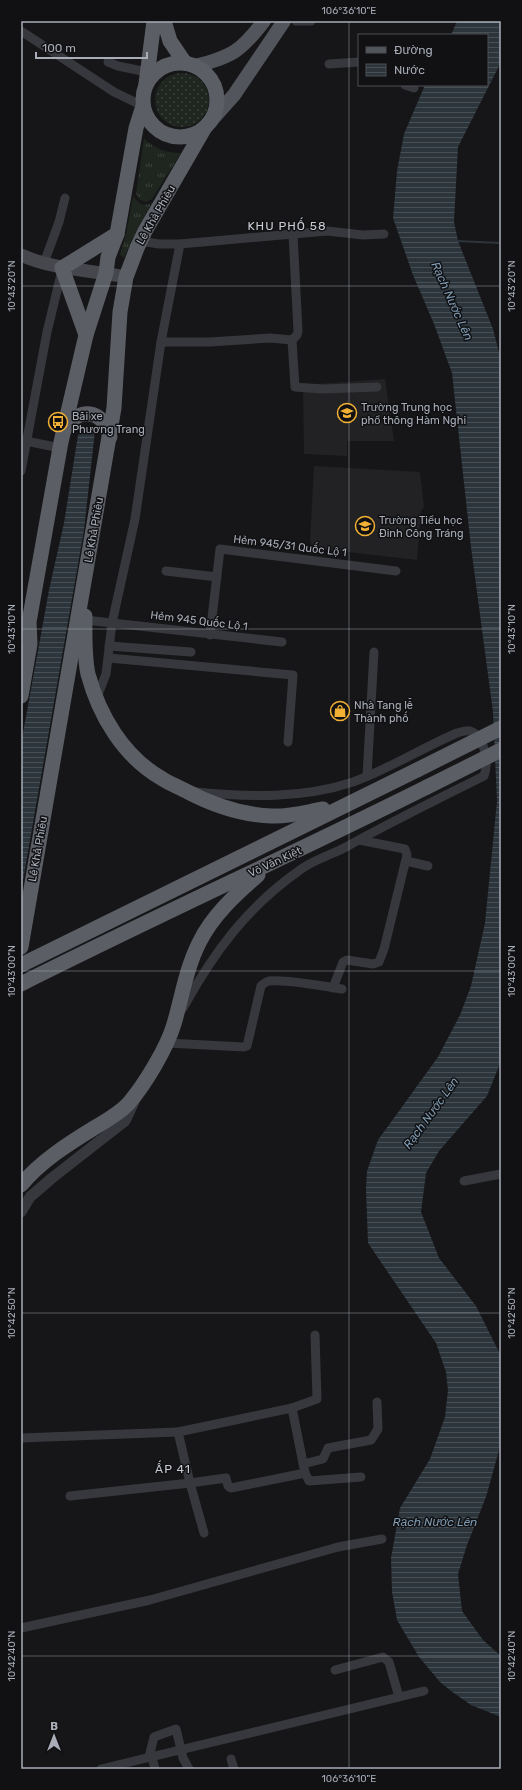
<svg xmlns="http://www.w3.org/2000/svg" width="522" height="1790" font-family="Rubik,sans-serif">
  <defs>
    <pattern id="grass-tufts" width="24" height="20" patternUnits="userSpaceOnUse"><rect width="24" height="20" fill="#1e261f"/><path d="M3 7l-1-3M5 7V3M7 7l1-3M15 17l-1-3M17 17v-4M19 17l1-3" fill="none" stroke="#3c433d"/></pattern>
    <pattern id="park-dots" width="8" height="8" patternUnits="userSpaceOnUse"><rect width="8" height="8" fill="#1e261f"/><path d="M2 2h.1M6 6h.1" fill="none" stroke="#3c433d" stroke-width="1.8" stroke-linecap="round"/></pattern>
    <pattern id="water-rules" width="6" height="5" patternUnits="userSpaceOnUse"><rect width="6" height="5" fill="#2c353c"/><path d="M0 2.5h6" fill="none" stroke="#485056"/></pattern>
  </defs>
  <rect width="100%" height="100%" fill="#161618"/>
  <!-- built -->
  <g fill="#222225">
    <path d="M385,379L394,441H347V456L304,454L303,385Z"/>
    <path d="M314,466L420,472L424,507L421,511L417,560L313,548L310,541Z"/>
  </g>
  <!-- grass -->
  <g fill="url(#grass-tufts)">
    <path d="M144,139C156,149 166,153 181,153L152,199L146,202L140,200L136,194Z"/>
    <path d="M133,196C138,203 143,207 152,203L138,227L124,258L120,255L127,230Z"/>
  </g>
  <!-- park -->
  <circle fill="url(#park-dots)" cx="182" cy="100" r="27"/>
  <!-- water -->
  <g fill="url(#water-rules)">
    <path d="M457,21H501V62L458,147L454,222L458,241L493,329L501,360V1061L487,1096L439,1151L426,1173L421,1212L439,1258L476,1306L501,1356V1443L486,1497L467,1545L458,1574L462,1611L483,1640L501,1656V1717L471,1705L451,1691L440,1682L419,1657L397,1620L392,1592L391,1558L400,1508L430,1459L445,1417L448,1390L446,1372L436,1343L368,1243L366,1189L367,1171L378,1140L438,1057L460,1015L471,986L485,923L497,801L493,712L471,547L452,373L434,324L413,275L393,218L397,171L404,134L425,85H487V35H451Z"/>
    <path d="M85,426H91L95,431L84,530L21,892V744L49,590L64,523L78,435Z"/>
  </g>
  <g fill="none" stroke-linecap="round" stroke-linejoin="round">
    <!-- stream -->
    <path stroke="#2c353c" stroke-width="2" d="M456,241L501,243"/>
    <!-- minor -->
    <g stroke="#37383d" stroke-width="9">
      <path d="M296,21H311"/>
      <path d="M21,31L114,92L143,106"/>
      <path d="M108,62L118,66L147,72"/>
      <path d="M329,64L359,62"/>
      <path d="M405,85L414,88"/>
      <path d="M140,241L159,244H180L327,231L363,235L384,234"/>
      <path d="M44,263L59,222L65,198"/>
      <path d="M292,340L297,335L298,331L293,234"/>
      <path d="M161,342H210L270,338L292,340L295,387L323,389L377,387"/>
      <path d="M26,441L60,448"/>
      <path d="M21,471L47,332L62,270"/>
      <path d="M166,571L217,577"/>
      <path d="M85,620L282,642"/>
      <path d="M210,635L220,549L396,571"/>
      <path d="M109,646L191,652"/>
      <path d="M109,658L293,675L288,742"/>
      <path d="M97,697L106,674L112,623L135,519L161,342L180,244"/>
      <path d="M367,776L374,652"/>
      <path d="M406,861L428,866"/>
      <path d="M333,988L343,962L347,960L373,964L379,962L384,949L407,855L405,849L359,840"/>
      <path d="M183,1008C214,952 247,907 300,870C313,860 331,855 346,847C391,822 438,799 484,776C489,763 485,736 470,731C466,730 461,732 457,733C422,748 389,769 353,782C302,799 249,797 196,792"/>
      <path d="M167,1043L244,1047L247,1046L261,986C263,984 265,982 269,981C285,979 324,986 342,989"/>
      <path d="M464,1181L501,1174"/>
      <path d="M178,1432L292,1408"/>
      <path d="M21,1438L178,1432L190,1483L70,1496"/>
      <path d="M303,1464L323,1459L328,1448L371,1440L378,1429L377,1402"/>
      <path d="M305,1473L292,1408L317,1399L315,1335"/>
      <path d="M204,1533L190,1483L226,1478L228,1486L231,1488L305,1473L309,1481L361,1477"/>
      <path d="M21,1628L150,1600L338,1547L382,1539"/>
      <path d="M335,1670L383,1657L389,1662L399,1697"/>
      <path d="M149,1757L154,1737L176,1729L183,1758L189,1769"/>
      <path d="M152,1757L155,1769"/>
      <path d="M231,1759L234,1769"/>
      <path d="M101,1769L424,1691"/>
    </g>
    <!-- tertiary -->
    <path stroke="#37383d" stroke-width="11" d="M21,1212L30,1197L52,1178L125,1121L134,1102"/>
    <!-- secondary -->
    <path stroke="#45474d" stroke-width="13" d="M21,255C54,270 91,270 126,277"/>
    <!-- primary -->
    <g stroke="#53555c" stroke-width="14">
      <path d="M195,66C232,57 241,51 264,21"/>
      <path d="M209,123L234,95L284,21"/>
    </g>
    <!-- trunk -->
    <g stroke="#5b5e65" stroke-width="15">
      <path d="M164,21L170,41L185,63"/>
      <circle cx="180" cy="100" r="37"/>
      <path d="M146,84L154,21"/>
      <path d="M86,335L62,268L117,234"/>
      <path d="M64,430C79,406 103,409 110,437"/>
      <path d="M85,616C85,635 84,656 88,674C99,715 123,756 161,778C170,784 179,787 188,792C215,806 241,815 272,816C289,817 306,812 323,809"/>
      <path d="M21,696L30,644L29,622L61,442L86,335L106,273L108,257L117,234L136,128L143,106"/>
      <path d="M21,947L114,408L120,312L126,277L137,248L145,231L204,129"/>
      <path d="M21,965L417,770"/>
      <path d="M21,984C156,916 293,854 427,787"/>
      <path d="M21,1185C41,1161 68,1144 94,1128C106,1121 120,1113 129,1103C145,1084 167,1048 174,1024C182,997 186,969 199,943C212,916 235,895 258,875"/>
    </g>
    <!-- trunk-bridge -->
    <g stroke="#5b5e65" stroke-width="15">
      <path d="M417,770L501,728"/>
      <path d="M427,787L501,750"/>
    </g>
  </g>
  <!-- ticks -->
  <path fill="none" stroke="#a8adb8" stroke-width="1" stroke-opacity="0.45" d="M349,21V1769M21,286H501M21,629H501M21,971H501M21,1313H501M21,1656H501"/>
  <!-- icons -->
  <defs>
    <symbol id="school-ring" viewBox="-11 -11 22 22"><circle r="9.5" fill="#111113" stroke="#f2b134" stroke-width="1.5"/><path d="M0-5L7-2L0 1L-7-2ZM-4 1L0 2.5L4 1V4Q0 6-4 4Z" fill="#f2b134"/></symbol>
    <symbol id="bus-ring" viewBox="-11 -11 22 22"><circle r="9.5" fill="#111113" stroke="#f2b134" stroke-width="1.5"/><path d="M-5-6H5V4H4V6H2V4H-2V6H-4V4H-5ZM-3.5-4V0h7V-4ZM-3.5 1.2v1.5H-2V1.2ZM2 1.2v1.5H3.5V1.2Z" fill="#f2b134"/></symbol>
    <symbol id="shop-ring" viewBox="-11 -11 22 22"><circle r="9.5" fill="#111113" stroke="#f2b134" stroke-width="1.5"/><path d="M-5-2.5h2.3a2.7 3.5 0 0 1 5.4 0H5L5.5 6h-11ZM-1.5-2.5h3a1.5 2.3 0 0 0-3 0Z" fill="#f2b134"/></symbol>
  </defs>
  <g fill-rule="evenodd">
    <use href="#school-ring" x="336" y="402" width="22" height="22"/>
    <use href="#bus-ring" x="47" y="411" width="22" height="22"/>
    <use href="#school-ring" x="354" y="515" width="22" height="22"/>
    <use href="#shop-ring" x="329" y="700" width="22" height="22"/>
  </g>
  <g text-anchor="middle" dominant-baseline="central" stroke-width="3" stroke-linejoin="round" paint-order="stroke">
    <!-- street labels -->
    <g font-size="11" fill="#a8adb8" stroke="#111113">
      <text transform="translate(156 215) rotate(-60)">Lê Khả Phiêu</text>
      <text transform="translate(94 530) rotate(-80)">Lê Khả Phiêu</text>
      <text transform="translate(290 546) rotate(7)">Hẻm 945/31 Quốc Lộ 1</text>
      <text transform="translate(199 621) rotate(7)">Hẻm 945 Quốc Lộ 1</text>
      <text transform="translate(38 849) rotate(-80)">Lê Khả Phiêu</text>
      <text transform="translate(275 862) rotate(-25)">Võ Văn Kiệt</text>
    </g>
    <!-- poi labels -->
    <g font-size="11" fill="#a8adb8" stroke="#111113" text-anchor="start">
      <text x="361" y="407">Trường Trung học<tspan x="361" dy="13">phổ thông Hàm Nghi</tspan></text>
      <text x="72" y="416">Bãi xe<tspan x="72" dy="13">Phương Trang</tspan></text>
      <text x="379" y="520">Trường Tiểu học<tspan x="379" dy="13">Đinh Công Tráng</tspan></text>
      <text x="354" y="705">Nhà Tang lễ<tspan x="354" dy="13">Thành phố</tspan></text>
    </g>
    <!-- neighbourhood labels -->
    <g font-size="12" letter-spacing="1" fill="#c9ccd4" stroke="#111113">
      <text x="287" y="226">KHU PHỐ 58</text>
      <text x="173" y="1469">ẤP 41</text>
    </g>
    <!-- water labels -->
    <g font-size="12" font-style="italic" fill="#7f9bb3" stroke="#111113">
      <text transform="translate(452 301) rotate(66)">Rạch Nước Lên</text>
      <text transform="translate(431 1113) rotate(-54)">Rạch Nước Lên</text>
      <text x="435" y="1522">Rạch Nước Lên</text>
    </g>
  </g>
  <!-- border -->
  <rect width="522" height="1790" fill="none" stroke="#111113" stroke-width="44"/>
  <!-- legend -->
  <rect x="358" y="34" width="130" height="52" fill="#111113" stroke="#4d4f55"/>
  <rect x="366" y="47" width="20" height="6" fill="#53555c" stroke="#4d4f55"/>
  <text x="394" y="54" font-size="12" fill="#a8adb8">Đường</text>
  <rect x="366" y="64" width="20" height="12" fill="url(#water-rules)" stroke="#4d4f55"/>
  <text x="394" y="74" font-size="12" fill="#a8adb8">Nước</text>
  <!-- north arrow -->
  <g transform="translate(54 1736)" stroke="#111113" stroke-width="3" paint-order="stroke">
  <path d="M0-3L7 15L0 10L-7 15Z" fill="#a8adb8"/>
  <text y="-6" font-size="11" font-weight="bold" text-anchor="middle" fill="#a8adb8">B</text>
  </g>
  <!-- scale -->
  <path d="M36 52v6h111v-6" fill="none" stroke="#a8adb8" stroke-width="2"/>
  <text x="42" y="52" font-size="12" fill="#a8adb8" stroke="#111113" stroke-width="3" paint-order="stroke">100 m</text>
  <rect x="22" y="22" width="478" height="1746" fill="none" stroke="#a8adb8" stroke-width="1.5"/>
  <g font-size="10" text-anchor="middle" fill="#a8adb8">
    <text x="349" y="14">106°36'10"E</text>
    <text transform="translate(11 286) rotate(-90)" y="4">10°43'20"N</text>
    <text transform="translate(511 286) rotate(-90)" y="4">10°43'20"N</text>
    <text transform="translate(11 629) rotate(-90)" y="4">10°43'10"N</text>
    <text transform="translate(511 629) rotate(-90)" y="4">10°43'10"N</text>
    <text transform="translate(11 971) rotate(-90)" y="4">10°43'00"N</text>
    <text transform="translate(511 971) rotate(-90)" y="4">10°43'00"N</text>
    <text transform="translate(11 1313) rotate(-90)" y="4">10°42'50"N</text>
    <text transform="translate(511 1313) rotate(-90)" y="4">10°42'50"N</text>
    <text transform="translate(11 1656) rotate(-90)" y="4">10°42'40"N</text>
    <text transform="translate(511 1656) rotate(-90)" y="4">10°42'40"N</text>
    <text x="349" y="1782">106°36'10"E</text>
  </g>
</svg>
